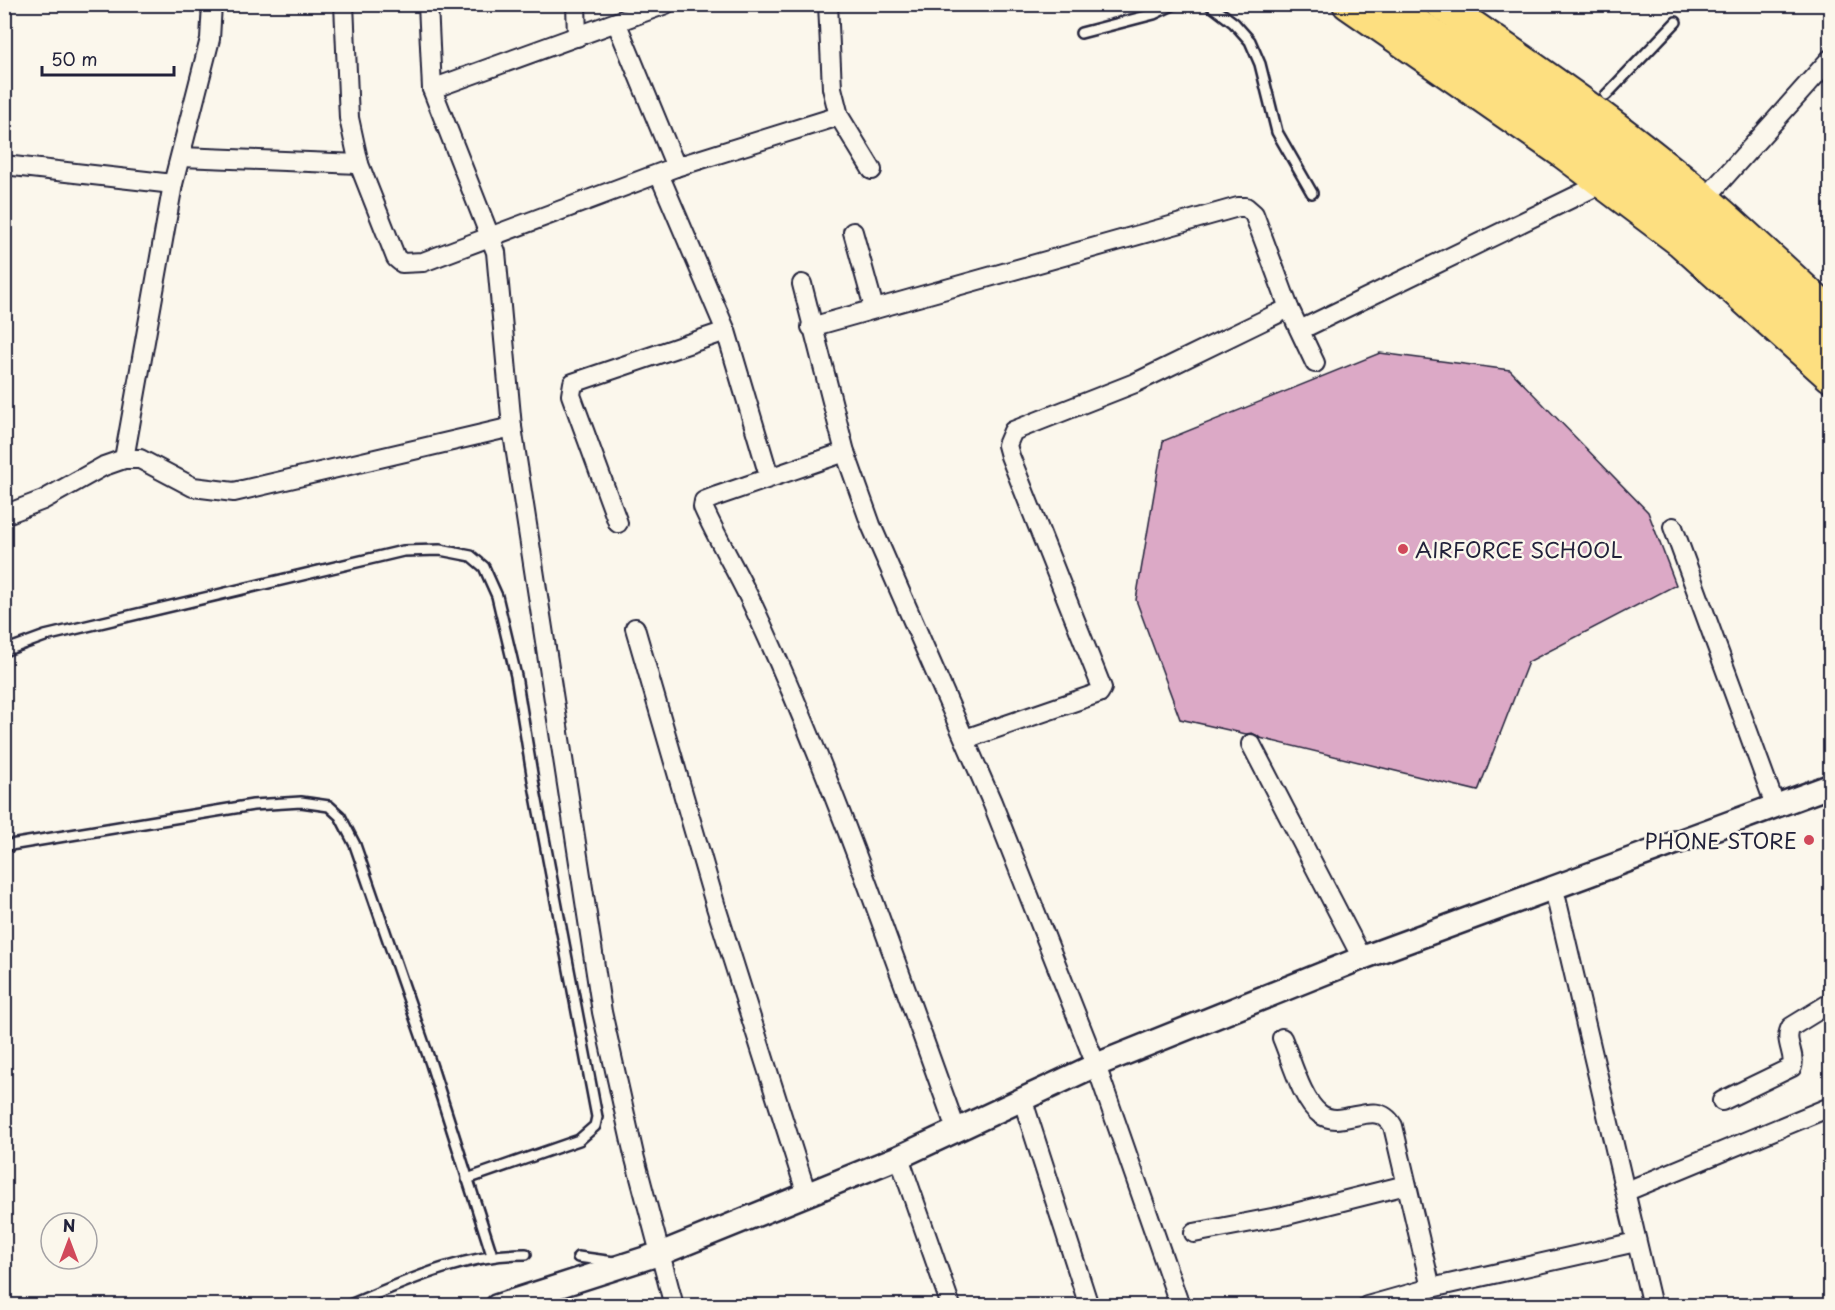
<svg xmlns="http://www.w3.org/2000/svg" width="1835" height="1310" font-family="'Playpen Sans',sans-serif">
  <rect width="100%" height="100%" fill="#fbf7ec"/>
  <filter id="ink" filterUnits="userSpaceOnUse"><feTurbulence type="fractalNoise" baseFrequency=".0167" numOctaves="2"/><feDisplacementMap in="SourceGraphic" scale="12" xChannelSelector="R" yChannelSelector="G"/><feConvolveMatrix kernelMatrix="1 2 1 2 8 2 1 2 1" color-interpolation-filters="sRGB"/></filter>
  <g filter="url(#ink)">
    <!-- building -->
    <path fill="#dca9c6" stroke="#22223b" stroke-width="1.5" d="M1380,353L1510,370L1648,512L1676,585L1528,662L1478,791L1260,738L1252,733L1246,734L1180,719L1136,600L1163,441Z"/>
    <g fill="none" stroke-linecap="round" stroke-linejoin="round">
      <defs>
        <g id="service">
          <path d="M1209,4L1234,23L1250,41L1260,64L1277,132L1312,193"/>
          <path d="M1081,33L1154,14L1175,4"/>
          <path d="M1606,95L1676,22"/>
          <path d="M4,651L45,636L403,551L440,550L471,556L484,567L497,596L516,676L533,780L597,1117L595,1126L579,1140L467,1179"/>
          <path d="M4,846L253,805L301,802L329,806L340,816L355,845L431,1064L492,1255"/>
          <path d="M578,1257L614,1262"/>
          <path d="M347,1306C405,1282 462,1254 526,1254"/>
        </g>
        <g id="minor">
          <path d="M344,4L349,118L359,164L396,258L402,263L423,262L676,167L839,116"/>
          <path d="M428,4L432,89L496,252L512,427L602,1012L634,1155L674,1306"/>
          <path d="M576,4L577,37"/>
          <path d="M828,4L832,88L839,116L872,170"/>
          <path d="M617,24L676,167"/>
          <path d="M432,89L666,4"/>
          <path d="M181,157L359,164"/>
          <path d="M4,165L173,184"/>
          <path d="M659,174L726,331L769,476"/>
          <path d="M1705,199L1830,59"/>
          <path d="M853,232L874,308"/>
          <path d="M802,284L845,452L871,525L992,802L1096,1065L1180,1306"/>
          <path d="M811,327L1238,207H1246L1254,214L1289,308L1315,363"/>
          <path d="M1300,330L1609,180"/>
          <path d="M845,452L717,496L704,501L703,507C719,543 740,576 756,612C834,780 893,956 956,1129"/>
          <path d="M124,459L173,184L210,39L212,4"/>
          <path d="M4,515L43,500L104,466L124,459H140L193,487L234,492L512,427"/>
          <path d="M618,523L571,395L573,383L726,331"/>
          <path d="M1673,527L1775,805"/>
          <path d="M635,628L716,907L807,1195"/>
          <path d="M965,739L1099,693L1102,688L1010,456L1007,445L1013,431L1135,383L1289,308"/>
          <path d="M1251,744L1362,958"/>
          <path d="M1554,889L1652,1306"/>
          <path d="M1282,1038C1291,1059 1302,1101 1320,1114C1343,1131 1376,1096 1393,1126L1431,1288"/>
          <path d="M1023,1101L1089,1306"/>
          <path d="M1722,1101L1792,1067C1796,1053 1783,1041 1791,1027L1830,1003"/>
          <path d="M899,1157L951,1306"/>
          <path d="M1627,1191L1830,1107"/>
          <path d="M1194,1233L1283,1216L1406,1185"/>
          <path d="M1367,1306L1431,1288L1636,1242"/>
        </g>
        <path id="tertiary" d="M497,1306L662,1253L899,1157L1096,1065L1362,958L1830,786"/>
        <g id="trunk">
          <path d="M1348,4L1563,153L1681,242L1830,376"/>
          <path d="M1386,4C1512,83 1634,172 1747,268C1776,293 1803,320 1830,346"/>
          <path d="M1441,4C1531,66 1623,128 1705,199C1748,236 1789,275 1830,313"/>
        </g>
      </defs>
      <!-- service casing -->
      <use href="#service" stroke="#22223b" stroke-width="14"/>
      <!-- minor casing -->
      <use href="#minor" stroke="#22223b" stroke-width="22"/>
      <!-- tertiary casing -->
      <use href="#tertiary" stroke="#22223b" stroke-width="27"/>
      <!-- trunk casing -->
      <use href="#trunk" stroke="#22223b" stroke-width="34"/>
      <!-- service -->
      <use href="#service" stroke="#fbf7ec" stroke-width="9"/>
      <!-- minor -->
      <use href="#minor" stroke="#fbf7ec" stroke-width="18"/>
      <!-- tertiary -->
      <use href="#tertiary" stroke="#fbf7ec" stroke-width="22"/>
      <!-- trunk -->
      <use href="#trunk" stroke="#fddf80" stroke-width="30"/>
    </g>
  </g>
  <!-- markers -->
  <g fill="#d1495b" stroke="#fbf7ec" stroke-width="2">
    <circle cx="1403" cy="549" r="6"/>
    <circle cx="1809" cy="840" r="6"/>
  </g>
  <g text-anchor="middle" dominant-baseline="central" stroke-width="5" stroke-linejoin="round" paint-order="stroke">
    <!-- poi labels -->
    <g font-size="21" fill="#22223b" stroke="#fbf7ec" text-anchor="start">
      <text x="1415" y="549">AIRFORCE SCHOOL</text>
      <text x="1797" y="840" text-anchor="end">PHONE STORE</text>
    </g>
  </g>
  <!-- margin -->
  <rect width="1835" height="1310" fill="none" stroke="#fbf7ec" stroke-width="24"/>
  <rect x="12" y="12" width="1811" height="1286" fill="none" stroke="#22223b" stroke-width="2" filter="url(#ink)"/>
  <!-- north arrow -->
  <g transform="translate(69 1241)"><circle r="28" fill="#fbf7ec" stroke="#a4a2a5" stroke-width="1.5"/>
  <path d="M0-4.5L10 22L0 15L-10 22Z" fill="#d1495b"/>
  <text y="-9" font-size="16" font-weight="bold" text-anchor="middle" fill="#22223b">N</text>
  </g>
  <!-- scale -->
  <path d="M42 66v9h132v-9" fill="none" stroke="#22223b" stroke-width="3"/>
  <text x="51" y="66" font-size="18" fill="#22223b" stroke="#fbf7ec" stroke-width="4.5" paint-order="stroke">50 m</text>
</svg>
